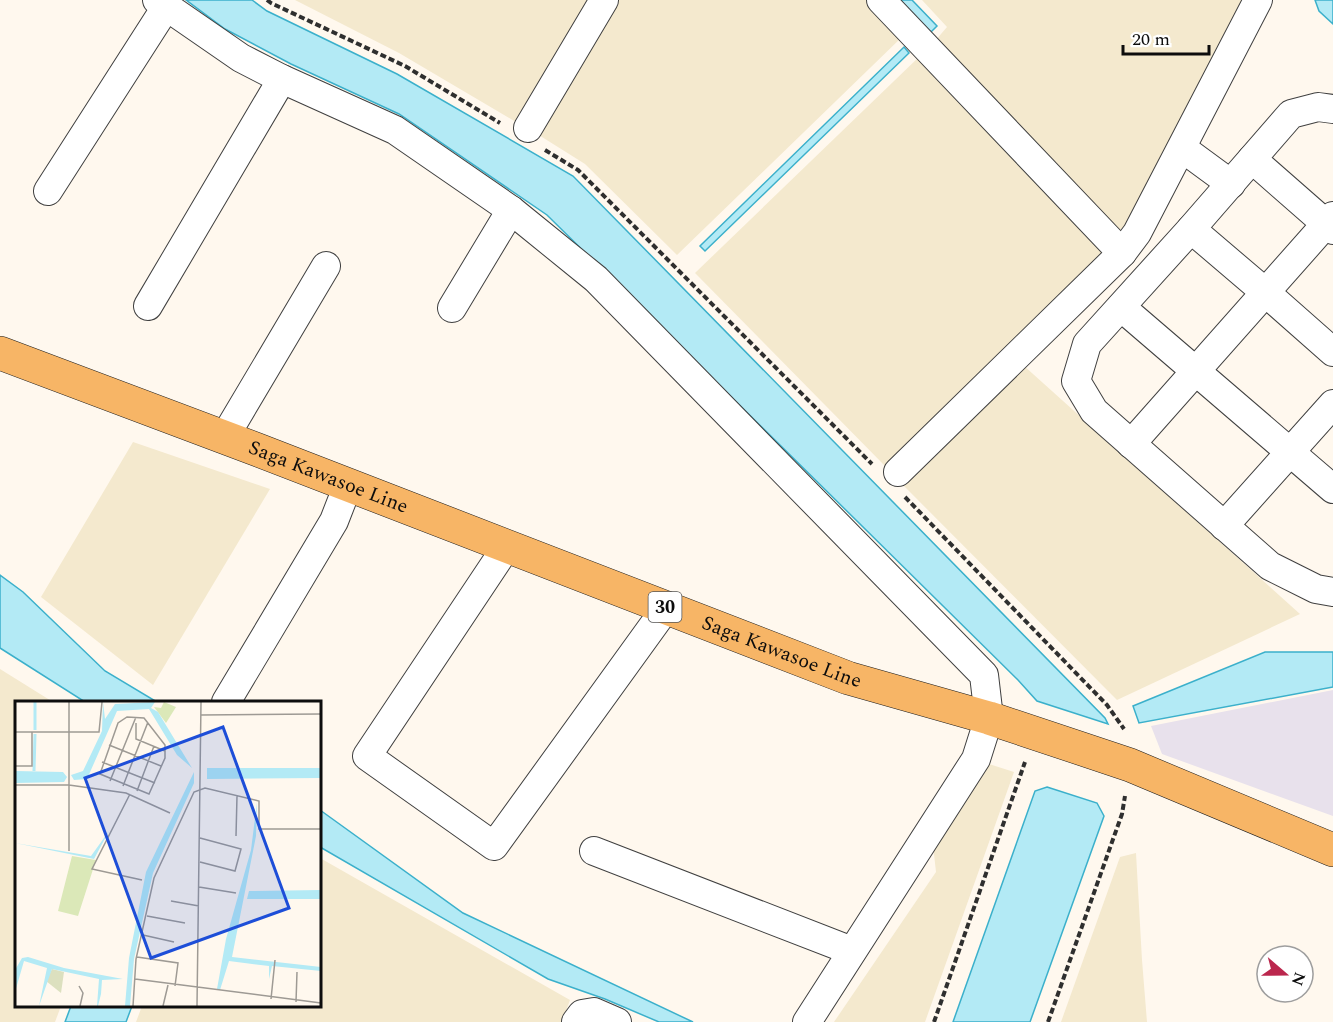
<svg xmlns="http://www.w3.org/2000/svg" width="1333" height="1022" font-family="Spectral,serif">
  <rect width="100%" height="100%" fill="#fff8ee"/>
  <!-- industrial -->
  <path fill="#e8e1ec" d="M1333,690V816L1162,754L1151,726Z"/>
  <!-- farmland -->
  <g fill="#f4e9ce">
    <path d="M295,0H594L521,125L399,53Z"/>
    <path d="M610,0H867L902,37L677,255L585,164L534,132Z"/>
    <path d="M922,0H1245L1127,227L1114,231L935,41L947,27Z"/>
    <path d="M921,55L1108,253L885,466L695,273Z"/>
    <path d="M1023,365L1300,614L1117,700L900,482Z"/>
    <path d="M133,442L270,489L153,685L41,597Z"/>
    <path d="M0,669L53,702H16V1006H61L55,1022H0Z"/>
    <path d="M989,764L1014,772L925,1022H834L936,872L933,845Z"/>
    <path d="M1136,853L1142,960L1147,1022H1061L1120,857Z"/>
    <path d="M320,858L570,1000L562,1022H136L142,1006H320Z"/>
  </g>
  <!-- water -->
  <g fill="#b3eaf5" stroke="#3bb0cb" stroke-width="1.5">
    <path d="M186,0H252L267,11L397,74L573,176L1105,718L1108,724L1037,701L1018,680L547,215L399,114L291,64L225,29Z"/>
    <path d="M899,0H912L937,26L930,33Z"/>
    <path d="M1315,0H1333V24L1319,11Z"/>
    <path d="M904,47L909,53L705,251L700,246Z"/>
    <path d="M0,575L23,592L105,671L157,702H85L0,648Z"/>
    <path d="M1265,652H1333V687L1139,723L1133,706Z"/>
    <path d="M1047,787L1097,803L1104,816L1030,1022H953L1035,791Z"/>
    <path d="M320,810L463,913L693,1022H659L605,999L548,979L320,847Z"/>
    <path d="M71,1006H132L126,1022H65Z"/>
  </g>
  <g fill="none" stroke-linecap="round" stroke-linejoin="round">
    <defs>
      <g id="minor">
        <path d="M157,0L241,58L282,79L395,130L511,210L596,279L984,675L989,718L976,759L807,1022"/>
        <path d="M881,0L1122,253"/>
        <path d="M1333,109L1318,107L1291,114L1191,229L1087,344L1076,381L1094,411L1270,566L1316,589L1333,592"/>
        <path d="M528,128L604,0"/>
        <path d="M1182,148L1231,184"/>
        <path d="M1252,159L1333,230"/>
        <path d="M48,191L166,7"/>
        <path d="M1191,229L1265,292L1333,352"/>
        <path d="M148,306L282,79"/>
        <path d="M1121,307L1333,489"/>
        <path d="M452,308L511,210"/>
        <path d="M224,438L326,266"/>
        <path d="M1131,444L1333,216"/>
        <path d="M898,472L1122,253L1137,233L1258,0"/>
        <path d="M1224,526L1333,404"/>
        <path d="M507,546L367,756L494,846L666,608"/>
        <path d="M226,702L334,521L348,485"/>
        <path d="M594,851L852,951"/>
        <path d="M576,1022L582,1014L594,1012L617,1022"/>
      </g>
      <g id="major">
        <path id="s1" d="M0,353L258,450L848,678L989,718L1130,765L1333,850"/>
      </g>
    </defs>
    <!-- minor casing -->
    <use href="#minor" stroke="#404040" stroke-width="30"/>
    <!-- major casing -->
    <use href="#major" stroke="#1e1e1e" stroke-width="34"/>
    <!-- path -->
    <g stroke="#2f2f2f" stroke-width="4" stroke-dasharray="6 3" stroke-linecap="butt">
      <path d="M267,0L271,3L405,66L500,123"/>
      <path d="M545,150L578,170L872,464"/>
      <path d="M905,497L1107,705L1124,729"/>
      <path d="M934,1022L1025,762"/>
      <path d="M1048,1022L1122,814L1125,796"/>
    </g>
    <!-- minor -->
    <use href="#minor" stroke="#fff" stroke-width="28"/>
    <!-- major -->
    <use href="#major" stroke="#f7b566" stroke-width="33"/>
  </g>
  <g text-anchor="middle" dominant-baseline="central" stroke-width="6" stroke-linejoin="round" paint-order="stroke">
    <!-- shield labels -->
    <rect fill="#fff" stroke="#565656" stroke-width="1.5" x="648.5" y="592" width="33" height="30" rx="4.5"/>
    <g font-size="18" font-weight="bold" fill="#0d0d0d">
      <text x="665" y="607">30</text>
    </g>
    <!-- street labels -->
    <g font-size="20" fill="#0d0d0d" stroke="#fff">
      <text stroke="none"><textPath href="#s1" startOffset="351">Saga Kawasoe Line</textPath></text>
      <text stroke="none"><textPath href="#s1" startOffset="837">Saga Kawasoe Line</textPath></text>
    </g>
  </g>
  <!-- overview -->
  <g transform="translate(15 701)">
    <rect width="306" height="306" fill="#fff8ee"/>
    <path d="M149,1L161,6L151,22L139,6L146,7ZM57,155L81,159L63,215L43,210Z" fill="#dbe8b8"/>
    <path d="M37,268L49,271L46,292L31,280Z" fill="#dce0bf"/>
    <path d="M88,1L90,18L100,3L140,1L136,7L143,11L177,67L162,54L134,8L102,10L72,78L59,79L56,74L68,70L87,30ZM192,67H306V77L192,78ZM0,70L48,71L52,76L49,81L0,82ZM179,71V82L138,172L119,258L115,305H110L114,257L131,171ZM242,101L241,135L217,256L306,266V270L257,265L254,278V265L214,260L205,289L202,288L211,238L236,149ZM94,130L79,158L0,142L76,155ZM306,189V198H232L234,190ZM13,256L49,267L108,278L87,279L86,293L83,305H82L84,278L37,268L24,305L32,267L9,260L0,291V269L7,257Z" fill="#b3eaf5"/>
    <path fill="none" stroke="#b3eaf5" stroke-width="3" d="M20,29V1M19,70L20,33"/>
    <path fill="none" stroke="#9e9a94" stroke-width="1.5" d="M186,14L306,13M112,16L129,17L150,44V57L134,93L85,73L103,22ZM121,22V38L150,50M0,31H84L87,1M94,44L146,65M87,61L140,82M0,65H17V31M95,80L121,16M0,84H54L111,92L155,112M108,85L133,21M122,90L139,45M115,93L77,168L127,179M221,135L222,95M54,150V1M185,161L220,170L226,148L185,137M184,186L221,192M156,200L184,205M132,215L170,222M128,234L159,241M122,256L163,262L160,285M120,278L306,302M64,285L68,292L65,305M256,298L260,259M281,301L282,271M118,305L121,258L139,177L179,91L190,87L244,100V128H306M148,305L153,284M182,305L186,1"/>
    <path fill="#1d4ed8" fill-opacity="0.15" stroke="#1d4ed8" stroke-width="3" d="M208,26L274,207L136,257L70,77Z"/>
    <rect width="306" height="306" fill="none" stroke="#0d0d0d" stroke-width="3"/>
  </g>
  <!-- north arrow -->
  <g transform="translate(1285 974) rotate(110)"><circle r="28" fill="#ffffff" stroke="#9e9e9e" stroke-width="1.5"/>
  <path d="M0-4.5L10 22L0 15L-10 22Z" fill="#bb274d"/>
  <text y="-9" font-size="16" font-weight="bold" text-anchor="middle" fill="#0d0d0d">N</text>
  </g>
  <!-- scale -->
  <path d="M1123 45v9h86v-9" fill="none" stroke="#0d0d0d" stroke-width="3"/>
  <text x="1132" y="45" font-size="18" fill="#0d0d0d" stroke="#ffffff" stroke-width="4.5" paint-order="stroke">20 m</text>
</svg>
